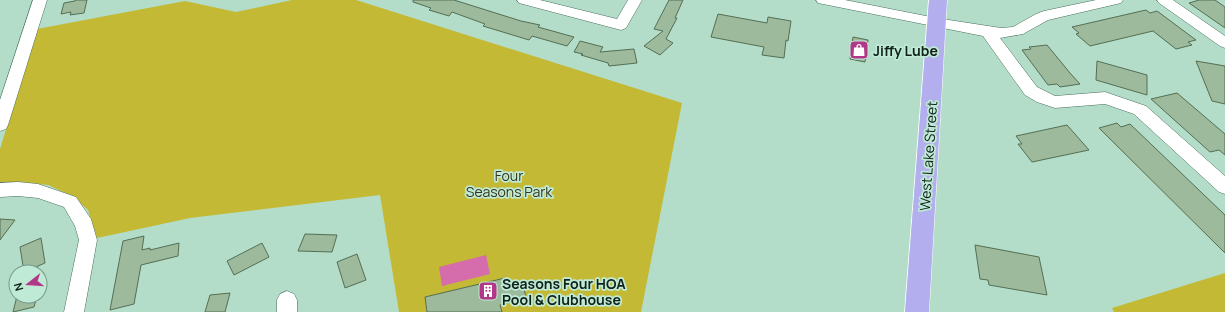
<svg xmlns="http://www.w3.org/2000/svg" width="1225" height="312" font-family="Manrope,sans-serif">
  <rect width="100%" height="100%" fill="#b3ddc8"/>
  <!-- green -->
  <g fill="#c4b934">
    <path d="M292,0H356L682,103L641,312H399L380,195L190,218L97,238L88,210L72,196L48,185L22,182L0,183V149L37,29L185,1L236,12Z"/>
    <path d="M1225,273V312H1114L1112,308Z"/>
  </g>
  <!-- water -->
  <path fill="#d56cac" d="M486,255L490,274L442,286L439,267Z"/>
  <!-- building -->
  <g fill="#9dba9c" stroke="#546f54">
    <path d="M75,0H87L84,13L70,15L71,12L61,14L64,3L75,1Z"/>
    <path d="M413,0H454L521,21L540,25L538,27L574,37L567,46L532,36L529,40L483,26L485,24L452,12L449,16L429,10L431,8L413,2Z"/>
    <path d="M669,0H683L675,18H677L666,39L673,43L660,55L644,46L663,31L654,29Z"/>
    <path d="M1199,0H1215L1225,7V28L1189,3Z"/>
    <path d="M1146,10L1150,13L1157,11L1196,40L1188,42L1192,45L1176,49L1153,31L1090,46L1076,34L1079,33L1072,27Z"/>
    <path d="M718,14L767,23L768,17L791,21L788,41L786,40L784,58L762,55L764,47L711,37Z"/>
    <path d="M853,37L868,40L865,62L850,59Z"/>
    <path d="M580,41L603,47L600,52L634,49L637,63L609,66L608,63L581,55L583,54L574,52Z"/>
    <path d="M1047,45L1070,73L1080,84L1060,87L1057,84L1048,85L1022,50L1031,49L1029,47Z"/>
    <path d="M1097,61L1147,75V95L1096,80Z"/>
    <path d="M1196,61L1225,66V104L1212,101Z"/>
    <path d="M1177,93L1225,134V155L1219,150L1210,152L1151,99Z"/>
    <path d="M1117,123L1121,127L1130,124L1225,215V253L1099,128Z"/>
    <path d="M1067,125L1089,150L1032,162L1018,144H1022L1016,136Z"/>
    <path d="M0,219L15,220L0,240Z"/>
    <path d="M305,234L337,235L332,252L298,251Z"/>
    <path d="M144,236L142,250L150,248V250L179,243L178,256L141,265L134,304L110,310L123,241Z"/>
    <path d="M41,238L45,263L24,272L20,247Z"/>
    <path d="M262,243L269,257L234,275L227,261Z"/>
    <path d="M975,245L1039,257L1047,295L989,285L988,280L980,279Z"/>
    <path d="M357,254L366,280L345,288L337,262Z"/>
    <path d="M505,278L507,286L522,282L526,297L500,305L502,312H427L425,297Z"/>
    <path d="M230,293L225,312H205L210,295Z"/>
    <path d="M17,296H37L34,307L13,312Z"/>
  </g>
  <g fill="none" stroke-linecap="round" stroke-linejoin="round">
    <defs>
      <g id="minor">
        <path d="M33,0H47L8,125L6,129L0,131V100Z"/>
        <path d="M517,0H540L617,19L628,0H642L626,28L621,30L519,3Z"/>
        <path d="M816,0H845L936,18L1001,28L1013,27L1036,14L1044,11L1096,0H1123L1121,3L1048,20L1023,34L1000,38L1037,87L1055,96L1105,92L1146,106L1225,176V194L1219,192L1134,114L1105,104L1055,108L1037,102L1025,95L983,36L818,3Z"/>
        <path d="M1157,0H1173L1225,36V48L1220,46L1159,3Z"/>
        <path d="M18,182L38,184L76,197L91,219L97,240L84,312H64L79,240L75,226L64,207L38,198L18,196L0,197V183Z"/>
        <path d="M287,291L294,294L297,300V312H277V300L280,294Z"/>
      </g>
      <path id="major" d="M929,0H947L929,312H905Z"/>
    </defs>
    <!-- minor casing -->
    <use href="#minor" stroke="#496f5e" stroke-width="1"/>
    <!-- major casing -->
    <use href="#major" stroke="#fff" stroke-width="1"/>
    <!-- minor -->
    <use href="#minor" fill="#fff" fill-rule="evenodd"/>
    <!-- major -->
    <use href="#major" fill="#b3afef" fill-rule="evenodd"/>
  </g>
  <!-- icons -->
  <defs>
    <symbol id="shop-square" viewBox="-11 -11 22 22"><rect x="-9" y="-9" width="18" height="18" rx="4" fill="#b23788" stroke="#bfead5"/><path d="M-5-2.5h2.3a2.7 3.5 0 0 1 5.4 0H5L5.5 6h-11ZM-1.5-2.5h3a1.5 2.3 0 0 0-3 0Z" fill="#fff"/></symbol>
    <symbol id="building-square" viewBox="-11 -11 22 22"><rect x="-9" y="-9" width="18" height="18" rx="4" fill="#b23788" stroke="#bfead5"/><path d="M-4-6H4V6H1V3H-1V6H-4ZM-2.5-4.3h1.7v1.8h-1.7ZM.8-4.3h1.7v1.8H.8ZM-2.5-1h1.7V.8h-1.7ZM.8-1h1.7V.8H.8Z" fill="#fff"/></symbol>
  </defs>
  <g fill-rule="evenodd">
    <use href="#shop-square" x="848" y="39" width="22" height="22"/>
    <use href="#building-square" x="477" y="280" width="22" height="22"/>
  </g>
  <g text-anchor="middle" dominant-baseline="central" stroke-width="3.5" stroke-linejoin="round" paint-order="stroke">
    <!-- poi labels -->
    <g font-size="14" font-weight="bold" fill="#102119" stroke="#bfead5" text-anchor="start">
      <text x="873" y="50">Jiffy Lube</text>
      <text x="502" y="283">Seasons Four HOA<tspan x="502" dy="16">Pool &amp; Clubhouse</tspan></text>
    </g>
    <!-- street labels -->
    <g font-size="14" fill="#102119" stroke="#bfead5">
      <text transform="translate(928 156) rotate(-86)">West Lake Street</text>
    </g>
    <!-- park labels -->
    <g font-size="14" fill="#36341e" stroke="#bfead5">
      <text x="509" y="175">Four<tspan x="509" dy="16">Seasons Park</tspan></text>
    </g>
  </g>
  <!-- north arrow -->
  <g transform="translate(28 284) rotate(253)"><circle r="19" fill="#bfead5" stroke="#799a8a"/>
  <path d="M0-3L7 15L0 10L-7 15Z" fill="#b23788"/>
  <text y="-6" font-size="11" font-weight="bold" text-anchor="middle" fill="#102119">N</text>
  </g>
</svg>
